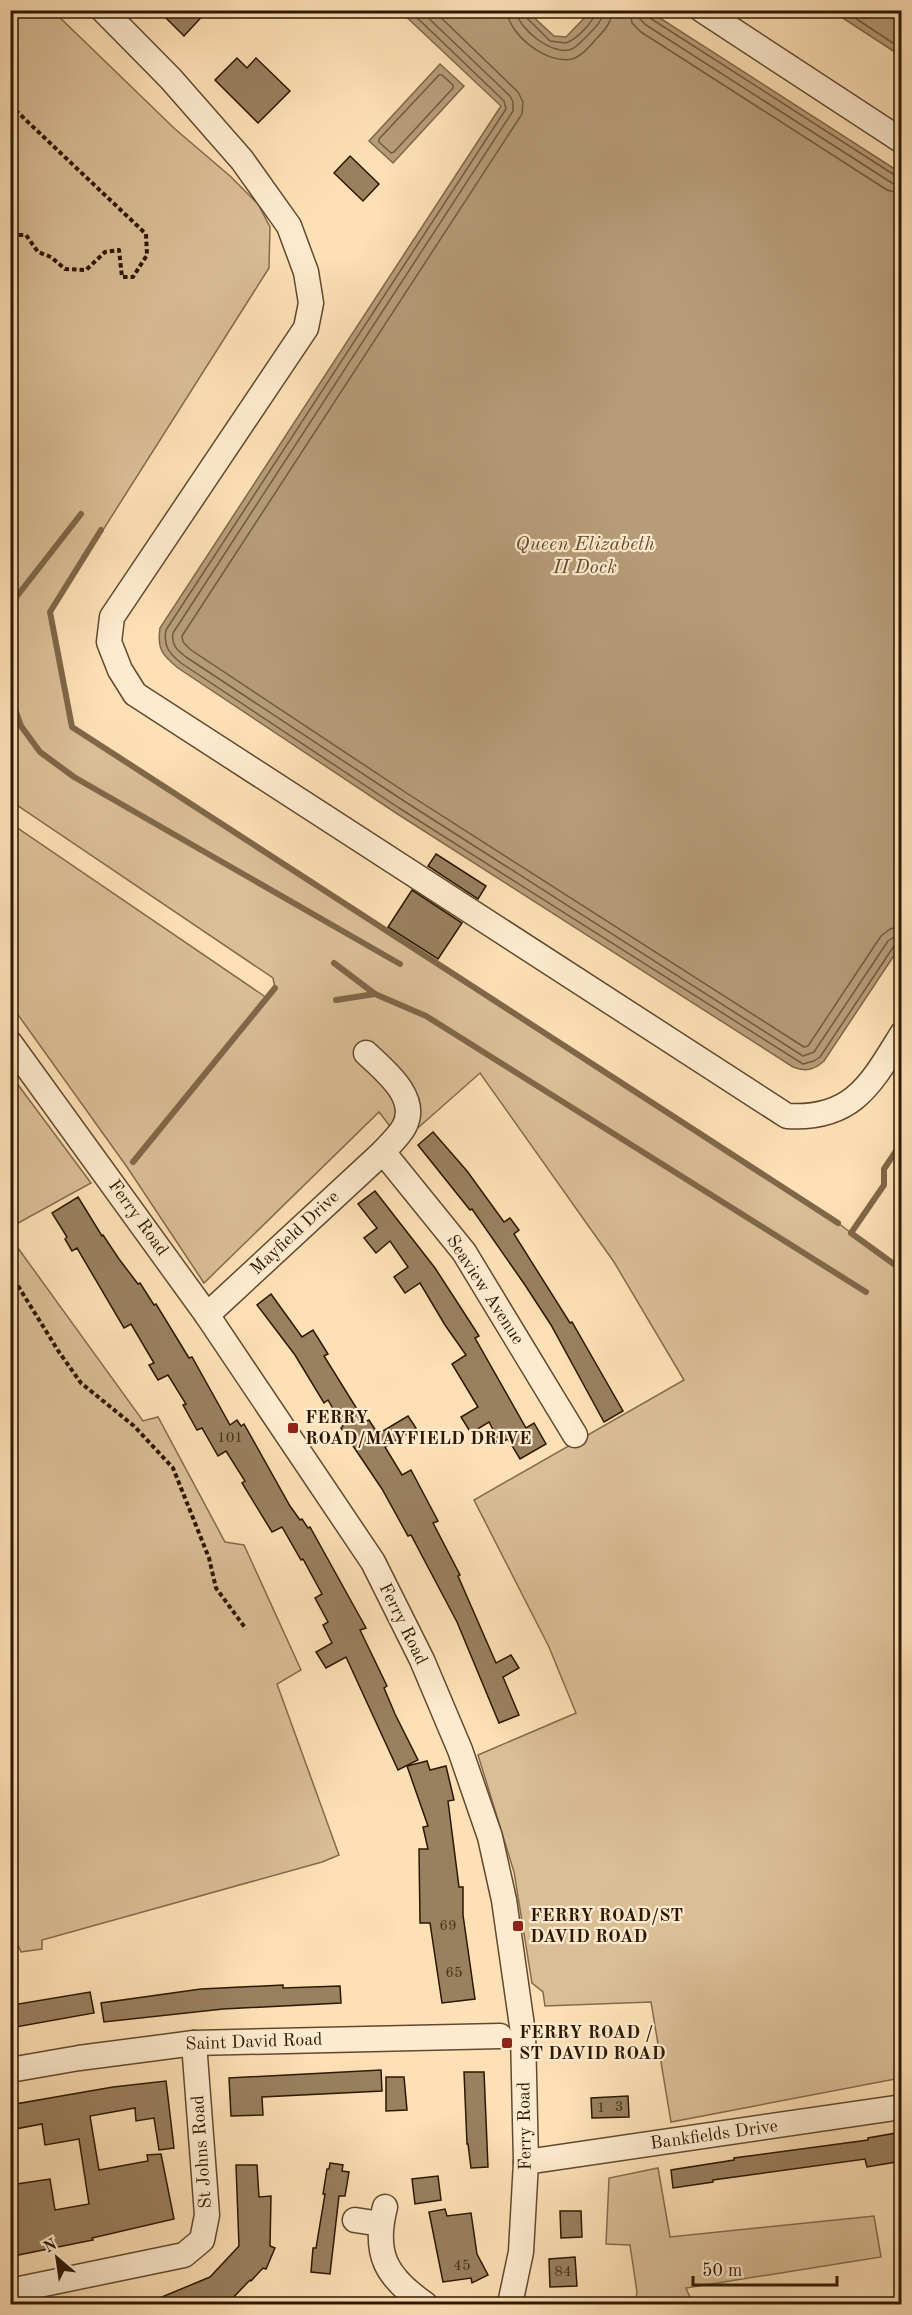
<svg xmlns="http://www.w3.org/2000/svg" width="912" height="2315" font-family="'Old Standard TT',serif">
  <rect width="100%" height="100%" fill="#fde0b5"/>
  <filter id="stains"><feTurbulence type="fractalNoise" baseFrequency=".00333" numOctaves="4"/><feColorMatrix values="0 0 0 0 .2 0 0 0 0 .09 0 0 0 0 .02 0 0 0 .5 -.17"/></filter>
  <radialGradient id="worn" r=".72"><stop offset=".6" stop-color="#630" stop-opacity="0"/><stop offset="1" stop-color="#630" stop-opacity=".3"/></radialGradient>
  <!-- green -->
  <g fill="#dabe96" stroke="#846a4c" stroke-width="1.5">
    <path d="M11,11H53L175,129L230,176L258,204L270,227L269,268L51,612L72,727L838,1223L901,1270V2078L671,2122L651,2002L545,2006L543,1992L532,1983L514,1872L478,1755L576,1713L549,1647L474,1500L684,1380L614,1262L480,1073L402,1142L379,1112L204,1283L127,1167L11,1005L10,823L267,998L275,988L273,978L11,801Z"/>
    <path d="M10,1074L91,1183L11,1227H10Z"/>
    <path d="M10,1237L143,1421L158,1417L225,1542L244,1545L301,1670L277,1684L339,1855L322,1862L42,1940V1949L21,1952L16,1941L10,1942Z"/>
    <path d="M658,2168L670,2237L874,2216L881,2257L686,2288L693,2304H635L637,2292L630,2245L606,2244L609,2178Z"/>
  </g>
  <!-- water -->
  <g fill="#b69c78" stroke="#7f6748" stroke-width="1.5">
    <path d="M400,11H527L554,36L566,37L591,11H649L901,173V945L824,1061C814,1070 806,1072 793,1067L396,813L178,668C162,655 157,649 160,628L501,106Z"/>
    <path d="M832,11H901V56Z"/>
    <path d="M440,64L464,86L393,163L369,141Z"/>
  </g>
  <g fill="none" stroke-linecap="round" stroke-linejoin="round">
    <!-- shore -->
    <g stroke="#725a3c" stroke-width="1.5">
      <path d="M409,10L504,101L506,109L166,630C163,646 169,653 181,663L399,808L803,1064L814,1061L820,1057L894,946L902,943"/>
      <path d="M420,10L510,96L513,102V111L173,633C171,645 177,650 186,657L404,801L803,1056L814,1052L888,941L894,937L902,935"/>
      <path d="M433,10L518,92L523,102L522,114L182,636L183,642L191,650L408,794L804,1047L808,1046L881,936L890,929L902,926"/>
      <path d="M507,10C508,35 548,65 572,59C582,56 590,46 597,38C605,30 612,22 612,10"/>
      <path d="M516,10C517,28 553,57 572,49C578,46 584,39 589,34C596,27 603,20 603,10"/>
      <path d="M524,10L526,17L550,41L566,43C577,39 594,22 596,10"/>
      <path d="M630,10L632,23L641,32L887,190L902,194"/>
      <path d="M639,10L640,19L646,25L892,183L902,185"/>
      <path d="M647,10L650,18L896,176L902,178"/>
      <path d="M843,10L902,49"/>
      <path d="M439,75H442L453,85V88L394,152L391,153L379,142V139Z"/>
    </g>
    <!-- stream -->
    <g stroke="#7f6748" stroke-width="6">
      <path d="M101,530L50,612L72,727L838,1223"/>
      <path d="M10,605L81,514"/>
      <path d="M10,695L21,726L40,752L74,777L400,964"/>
      <path d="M334,963L375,994L426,1016L866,1292"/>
      <path d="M336,1000L375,994"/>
      <path d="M902,1142L884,1169V1185L851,1233L902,1270"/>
      <path d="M133,1162L275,988"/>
    </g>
  </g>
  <!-- building -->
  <g fill="#99805f" stroke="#2d1701" stroke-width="1.5">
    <path d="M158,10H208L184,36Z"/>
    <path d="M237,58L247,68L256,58L290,91L258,123L215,80Z"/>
    <path d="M350,156L379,184L363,201L334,173Z"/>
    <path d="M436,854L486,886L478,899L428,866Z"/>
    <path d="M412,890L462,923L438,959L388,927Z"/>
    <path d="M433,1132L467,1171L504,1222L510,1218L519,1230L514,1234L570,1323L572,1322L623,1411L604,1422L551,1325L525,1285L472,1209L470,1210L418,1145Z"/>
    <path d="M375,1191L435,1268L470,1322L479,1336L475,1338L526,1428L534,1423L546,1444L520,1459L508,1439L500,1443L489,1422L471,1433L461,1417L478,1407L452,1364L466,1355L445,1325L420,1283L405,1293L394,1277L408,1267L390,1241L376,1253L364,1238L377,1228L358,1204Z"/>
    <path d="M78,1197L102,1236L103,1235L119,1259L138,1284L140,1283L154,1305L156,1304L189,1358L192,1357L230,1425L237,1420L241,1426L244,1424L290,1506L300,1520L302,1519L308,1528L310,1527L366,1628L360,1630L387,1686L384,1688L395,1714L418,1760L398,1770L346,1657L326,1668L316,1652L332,1643L323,1625L328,1622L315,1598L322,1594L303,1559L301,1560L282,1527L272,1532L242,1483L245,1481L226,1451L218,1456L202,1428L197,1430L183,1405L186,1404L168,1375L158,1380L149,1365L154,1363L131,1324L124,1328L77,1248L72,1251L65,1239L67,1237L52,1213Z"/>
    <path d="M271,1294L302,1337L313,1330L328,1354L324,1356L365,1422L369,1420L378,1434L408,1416L416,1428L385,1447L402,1475L411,1470L438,1521L433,1523L460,1575L458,1576L496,1663L511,1655L519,1668L503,1677L519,1715L499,1723L457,1622L411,1535L408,1536L382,1489L341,1428L343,1426L328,1400L324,1403L295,1355L257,1305Z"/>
    <path d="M427,1761L430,1770L446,1766L454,1800L448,1801L459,1887H463V1915L475,1999L442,2003L430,1923H420L419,1849H428L423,1827L428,1826L407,1766Z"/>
    <path d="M283,1985V1988L340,1986L341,2003L223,2009L104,2022L101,2003L201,1989Z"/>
    <path d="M90,1992L94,2013L16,2027L12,2005Z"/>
    <path d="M381,2070L382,2091L262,2097L263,2115L231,2116L229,2078Z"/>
    <path d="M464,2072H484L488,2167L471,2168L468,2144H467Z"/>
    <path d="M386,2077H404L407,2110L386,2111Z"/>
    <path d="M166,2081L174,2148L159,2150L154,2118L136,2121L135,2108L90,2116L99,2170L148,2161L147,2155L161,2154L174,2219L92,2238L93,2240L18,2255L10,2216V2185L50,2179L55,2210L89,2204L79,2139L45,2145L42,2124L10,2130V2105L113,2087Z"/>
    <path d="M628,2096L629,2117L592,2118L591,2098Z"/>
    <path d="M902,2132V2161L867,2167L865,2159L713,2180V2182L673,2188L671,2170L734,2160V2158L868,2140V2138Z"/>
    <path d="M330,2163L343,2165L342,2171L349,2172L345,2196H339L330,2274L311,2272L313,2248H316L325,2194H323L327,2169H329Z"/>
    <path d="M236,2165H257L259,2197L271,2196L270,2246L275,2248L266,2269L263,2268L251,2281L250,2280L227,2304H145L210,2277L239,2246Z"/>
    <path d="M438,2176L441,2200L415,2204L412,2179Z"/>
    <path d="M445,2209L447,2216L471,2213L477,2254L488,2275L472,2283L471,2278L443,2282L429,2212Z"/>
    <path d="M560,2211H581L582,2237L561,2238Z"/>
    <path d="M575,2257L577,2286L550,2287L549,2259Z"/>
  </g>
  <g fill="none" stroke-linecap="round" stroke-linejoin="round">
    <defs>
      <g id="minor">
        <path d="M103,10L171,79L242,160L289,226L306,272L311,303L306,328L112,617L109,642L120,670L135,694L787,1116C853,1120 871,1084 902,1034"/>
        <path d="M702,10L902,141"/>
        <path d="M10,1043L207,1315L373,1562L422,1660L460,1750L490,1837L504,1900L523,2033L526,2162L521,2252L510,2304"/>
        <path d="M383,1152L464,1252L575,1435"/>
        <path d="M207,1315L383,1152C390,1144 399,1136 404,1127C420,1098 385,1071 366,1053"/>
        <path d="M10,2070L79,2058L194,2043L500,2036"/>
        <path d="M526,2162L902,2107"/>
        <path d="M385,2207C373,2254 386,2277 425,2304"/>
        <path d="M355,2220L381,2224"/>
        <path d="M10,2291L184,2255L202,2240L207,2215L194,2043"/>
      </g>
    </defs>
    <!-- minor casing -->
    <use href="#minor" stroke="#61492e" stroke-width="27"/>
    <!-- path -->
    <g stroke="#2d1701" stroke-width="4" stroke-dasharray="4.5 3" stroke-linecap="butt">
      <path d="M10,105L146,234L147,255L133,277H122L119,250L105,252L86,270L65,269L51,257L38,252L26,235H10"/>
      <path d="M10,1273L59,1352L81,1383L134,1426L173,1468L209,1558L216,1588L246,1629"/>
    </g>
    <!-- minor -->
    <use href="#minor" stroke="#feebcf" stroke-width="24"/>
  </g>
  <!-- markers -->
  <g fill="#8f2418" stroke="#feebcf" stroke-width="2">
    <rect x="287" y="1422" width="12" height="12" rx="3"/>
    <rect x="512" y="1920" width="12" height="12" rx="3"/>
    <rect x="501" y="2037" width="12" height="12" rx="3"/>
  </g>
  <g text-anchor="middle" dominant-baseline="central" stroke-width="4.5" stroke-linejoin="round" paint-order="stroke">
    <!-- number labels -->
    <g font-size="15" fill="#483118">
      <text x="230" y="1438">101</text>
      <text x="448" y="1926">69</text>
      <text x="454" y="1973">65</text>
      <text x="619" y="2107">3</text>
      <text x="601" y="2108">1</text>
      <text x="462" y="2266">45</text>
      <text x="563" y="2272">84</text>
    </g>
    <!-- street labels -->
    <g font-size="18" fill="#2d1701" stroke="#feebcf">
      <text transform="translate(138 1218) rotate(54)">Ferry Road</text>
      <text transform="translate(295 1233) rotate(-43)">Mayfield Drive</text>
      <text transform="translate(485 1290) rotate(57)">Seaview Avenue</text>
      <text transform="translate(403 1624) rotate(64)">Ferry Road</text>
      <text transform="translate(254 2042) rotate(-2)">Saint David Road</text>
      <text transform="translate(525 2126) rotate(-91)">Ferry Road</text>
      <text transform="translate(714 2135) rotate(-8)">Bankfields Drive</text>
      <text transform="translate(202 2152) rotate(-94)">St Johns Road</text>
    </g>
    <!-- poi labels -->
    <g font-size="18" font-weight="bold" fill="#2d1701" stroke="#feebcf" text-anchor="start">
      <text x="305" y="1418">FERRY<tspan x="305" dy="21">ROAD/MAYFIELD DRIVE</tspan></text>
      <text x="530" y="1916">FERRY ROAD/ST<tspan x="530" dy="21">DAVID ROAD</tspan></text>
      <text x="519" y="2033">FERRY ROAD /<tspan x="519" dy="21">ST DAVID ROAD</tspan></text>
    </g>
    <!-- water labels -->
    <g font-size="20" font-style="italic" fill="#644c31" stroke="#feebcf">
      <text x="585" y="545">Queen Elizabeth<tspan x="585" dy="23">II Dock</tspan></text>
    </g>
  </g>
  <!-- margin -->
  <rect width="912" height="2315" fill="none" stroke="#fde0b5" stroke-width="36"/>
  <rect x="12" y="12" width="888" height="2291" fill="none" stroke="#2d1701" stroke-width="3"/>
  <rect x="18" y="18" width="876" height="2279" fill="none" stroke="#2d1701" stroke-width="1.5"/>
  <!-- north arrow -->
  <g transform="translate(57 2258) rotate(331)" stroke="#feebcf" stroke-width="4.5" paint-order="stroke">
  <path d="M0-4.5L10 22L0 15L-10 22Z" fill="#2d1701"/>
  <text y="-9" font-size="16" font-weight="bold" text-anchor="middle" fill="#2d1701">N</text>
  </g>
  <!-- scale -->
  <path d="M693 2276v9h144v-9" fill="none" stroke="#2d1701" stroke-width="3"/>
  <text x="702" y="2276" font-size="18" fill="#2d1701" stroke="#feebcf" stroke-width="4.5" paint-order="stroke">50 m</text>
  <rect width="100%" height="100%" filter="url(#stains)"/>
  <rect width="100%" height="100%" fill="url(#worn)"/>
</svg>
